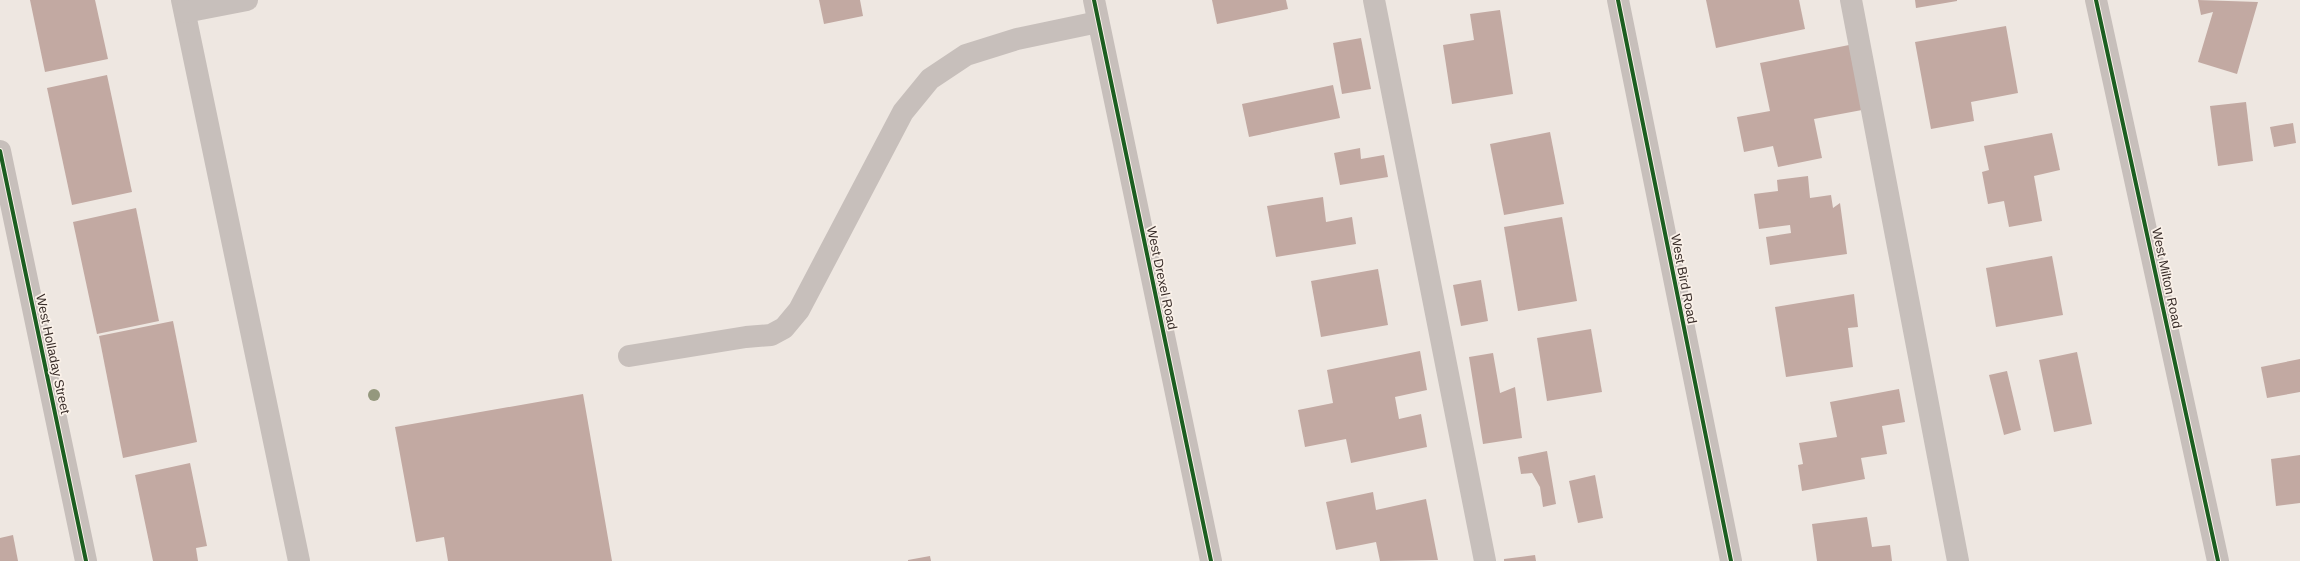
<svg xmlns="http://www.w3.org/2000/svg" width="2300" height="561" font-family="Helvetica,sans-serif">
  <rect width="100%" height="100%" fill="#eee7e1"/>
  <!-- building -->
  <g fill="#c2a9a2">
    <path d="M30,0H95L108,59L45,72Z"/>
    <path d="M819,0H860L863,16L824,24Z"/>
    <path d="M1212,0H1286L1288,9L1217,24Z"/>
    <path d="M1706,0H1799L1805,29L1716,48Z"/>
    <path d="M1915,0H1957V1L1916,8Z"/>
    <path d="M2198,0L2258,2L2237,74L2198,62L2213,12L2201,15Z"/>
    <path d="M1500,10L1513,94L1452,104L1443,45L1474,40L1470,14Z"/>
    <path d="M2006,26L2018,93L1971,102L1974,121L1931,129L1915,42Z"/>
    <path d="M1361,38L1371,89L1342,94L1333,43Z"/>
    <path d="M1849,45L1862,110L1814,119L1822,158L1778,167L1773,146L1744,152L1737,117L1770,111L1760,63Z"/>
    <path d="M107,75L132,192L72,205L47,88Z"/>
    <path d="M1333,85L1340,118L1249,137L1242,104Z"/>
    <path d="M2246,102L2253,161L2218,166L2210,106Z"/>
    <path d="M2293,123L2296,143L2274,147L2270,127Z"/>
    <path d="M1550,132L1564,204L1504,215L1490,144Z"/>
    <path d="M2052,133L2060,170L2034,176L2042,221L2009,227L2004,201L1988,204L1982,172L1989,170L1984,146Z"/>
    <path d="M1360,148L1361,159L1384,155L1388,177L1340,185L1334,153Z"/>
    <path d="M1808,176L1810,198L1831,195L1833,208L1840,203L1847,254L1770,265L1766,237L1791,233L1790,225L1759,229L1754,194L1778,191L1777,180Z"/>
    <path d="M1323,197L1326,222L1352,217L1356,244L1276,257L1267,206Z"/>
    <path d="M136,208L159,321L97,334L73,222Z"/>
    <path d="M1562,217L1577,301L1518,311L1504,227Z"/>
    <path d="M2052,256L2063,315L1996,327L1986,268Z"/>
    <path d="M1378,269L1388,325L1321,337L1311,281Z"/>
    <path d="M1481,280L1488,321L1461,326L1453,285Z"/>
    <path d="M1854,294L1858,327L1848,328L1853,367L1786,377L1775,307Z"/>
    <path d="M173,321L197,442L123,458L99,336Z"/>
    <path d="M1591,329L1602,392L1547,401L1537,338Z"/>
    <path d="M1420,351L1427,390L1395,397L1399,419L1421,414L1427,447L1351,463L1346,439L1305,447L1298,410L1333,403L1327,370Z"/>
    <path d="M2077,352L2092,424L2054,432L2039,360Z"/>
    <path d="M1493,353L1500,393L1515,387L1522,438L1483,444L1469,357Z"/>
    <path d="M2300,359V392L2267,398L2261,367Z"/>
    <path d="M2007,371L2021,430L2004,435L1989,375Z"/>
    <path d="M1899,389L1905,422L1882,426L1887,454L1861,458L1865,479L1802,491L1798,465L1803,464L1799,443L1837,437L1830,402Z"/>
    <path d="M583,394L612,561H448L444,537L416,542L395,427Z"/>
    <path d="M1547,451L1556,504L1543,507L1540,487L1532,473L1521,474L1518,457Z"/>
    <path d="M2300,455V503L2276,506L2271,459Z"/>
    <path d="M190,463L207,546L196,548L198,561H153L135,475Z"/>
    <path d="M1595,475L1603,518L1578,523L1569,481Z"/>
    <path d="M1373,492L1376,510L1426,499L1438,560L1380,561L1376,542L1336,550L1326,502Z"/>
    <path d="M1867,517L1872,547L1890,545L1892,561H1817L1812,524Z"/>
    <path d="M13,535L18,561H0V538Z"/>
    <path d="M1535,555L1536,561H1504V559Z"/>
    <path d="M930,556L931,561H908V560Z"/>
  </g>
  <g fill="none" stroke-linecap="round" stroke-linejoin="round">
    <!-- minor -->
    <g stroke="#c7bfbb" stroke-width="22">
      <path d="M182,0L299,561"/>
      <path d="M1094,0L1211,561"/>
      <path d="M1374,0L1485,561"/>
      <path d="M1618,0L1731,561"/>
      <path d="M1851,0L1958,561"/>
      <path d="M2096,0L2218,561"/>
      <path d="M185,12L247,0"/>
      <path d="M0,151L86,561"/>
      <path d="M629,356L746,337L771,335L784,328L799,310L903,112L930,79L966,55L1017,39L1098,22"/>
    </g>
    <defs>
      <g id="cycleway">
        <path d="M1094,0L1211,561"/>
        <path d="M1618,0L1731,561"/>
        <path d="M2096,0L2218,561"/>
        <path d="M0,151L86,561"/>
      </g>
    </defs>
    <!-- cycleway casing -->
    <use href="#cycleway" stroke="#faf1e9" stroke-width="6"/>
    <!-- cycleway -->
    <use href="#cycleway" stroke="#1b5e20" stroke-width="4"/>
  </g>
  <!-- trees -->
  <circle fill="#94987d" cx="374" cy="395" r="6"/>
  <g text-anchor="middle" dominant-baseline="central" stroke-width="3.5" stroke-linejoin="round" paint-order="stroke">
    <!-- street labels -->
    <g font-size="13" fill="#382c28" stroke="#faf1e9">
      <text transform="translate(1162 278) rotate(78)">West Drexel Road</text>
      <text transform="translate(2167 278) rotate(78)">West Milton Road</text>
      <text transform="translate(1684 279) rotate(79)">West Bird Road</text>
      <text transform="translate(53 354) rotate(78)">West Holladay Street</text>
    </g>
  </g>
</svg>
